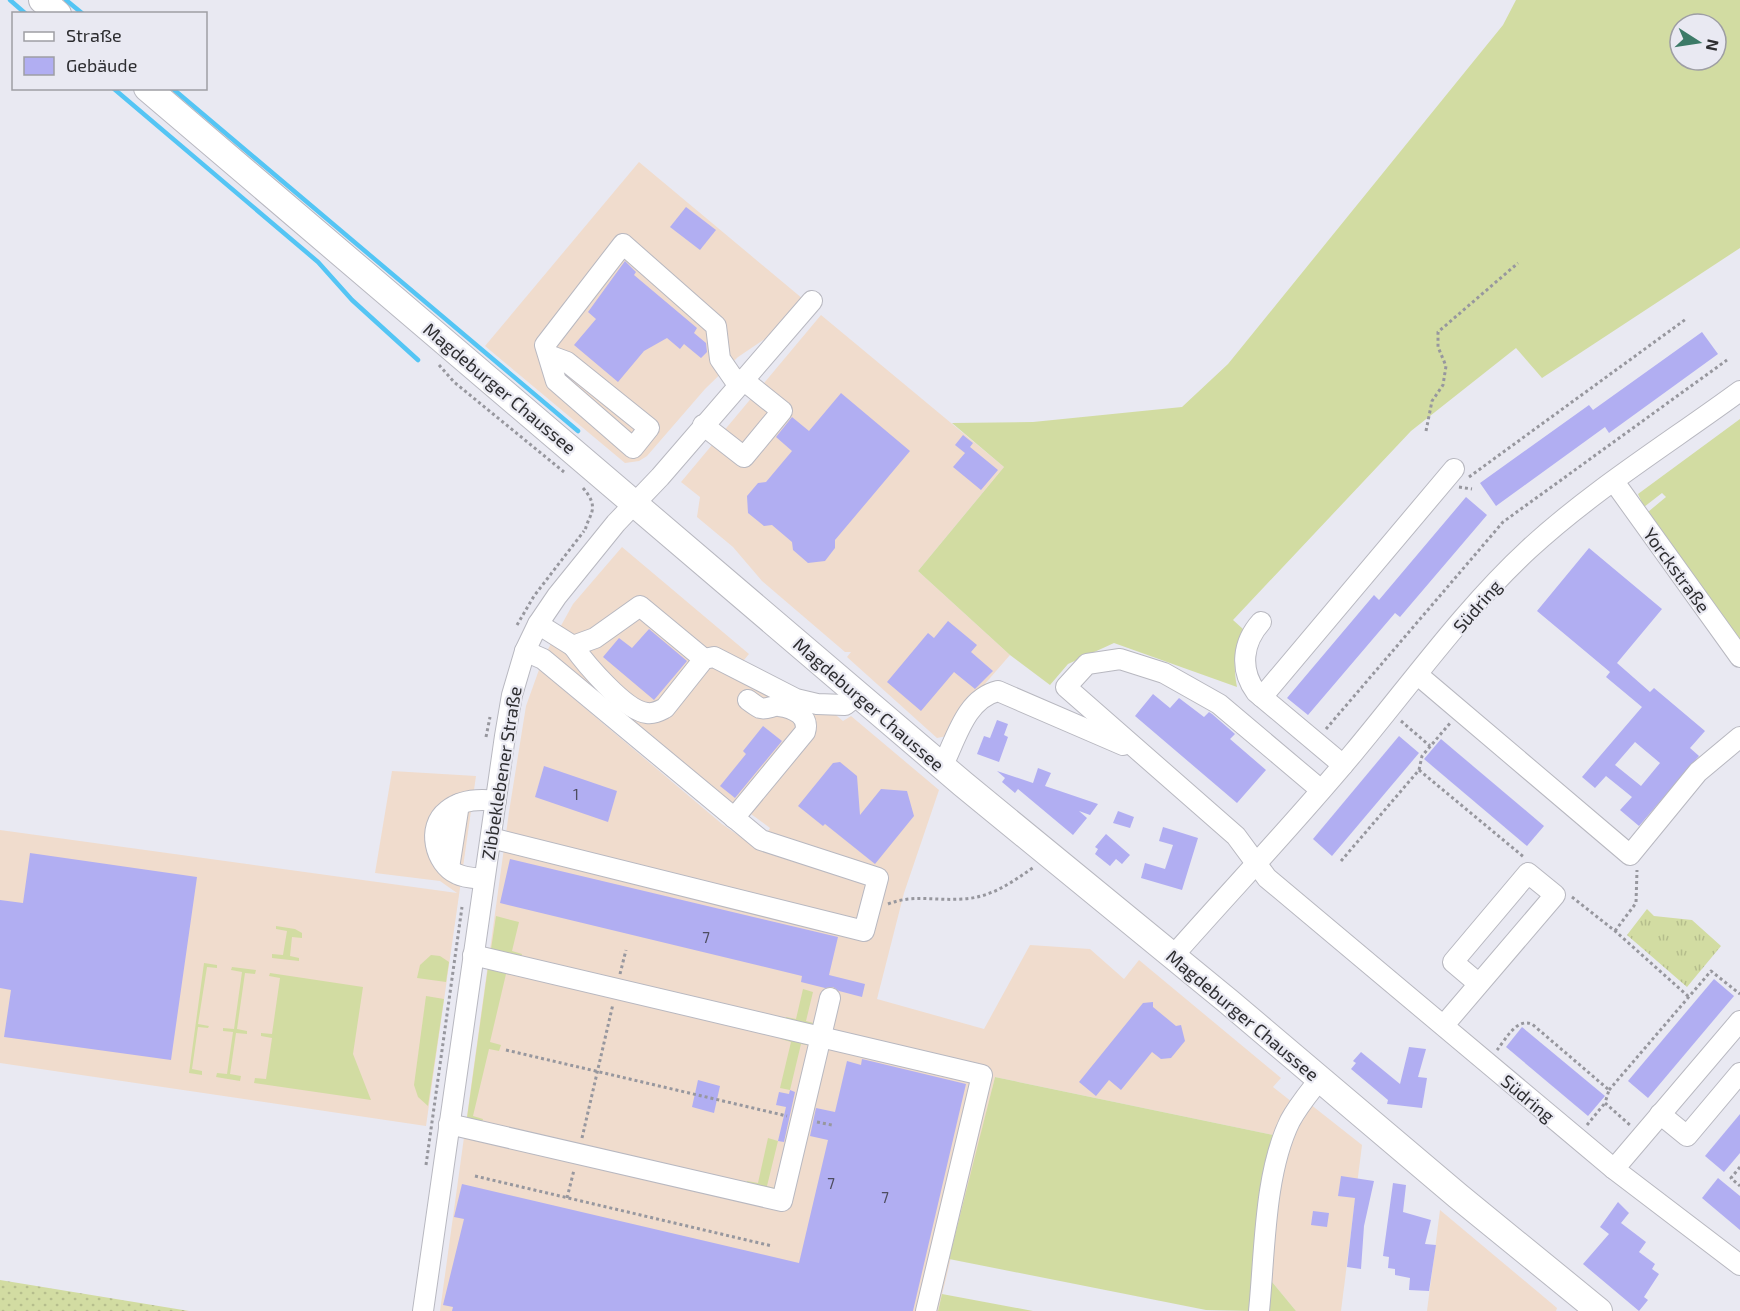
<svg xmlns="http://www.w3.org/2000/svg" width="1740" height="1311" font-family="'Exo 2',sans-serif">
  <defs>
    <pattern id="park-tufts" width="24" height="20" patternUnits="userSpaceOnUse" patternTransform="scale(1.5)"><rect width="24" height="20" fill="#d2dca2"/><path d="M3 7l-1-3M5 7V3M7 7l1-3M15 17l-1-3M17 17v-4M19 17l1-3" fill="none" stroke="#b5bd8c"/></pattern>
    <pattern id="garden-dots" width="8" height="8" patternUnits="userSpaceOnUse" patternTransform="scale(1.5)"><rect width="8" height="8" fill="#d2dca2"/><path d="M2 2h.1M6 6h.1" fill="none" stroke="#b5bd8c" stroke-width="1.8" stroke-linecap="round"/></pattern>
  </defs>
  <rect width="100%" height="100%" fill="#e9e9f2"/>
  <!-- commercial -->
  <g fill="#f0dccd">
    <path d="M639,162L803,299L769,336L738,357L705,389L647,456L639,461L625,463L485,346Z"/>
    <path d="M821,315L1004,467L918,571L1010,655L970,701L947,736L937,738L847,657L851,652H845L762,581L733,547L697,517L700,497L681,482Z"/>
    <path d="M622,547L749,654L734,672L831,711L843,721L851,716L939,790L904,893L877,999L984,1029L1030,945L1090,949L1124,979L1139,960L1281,1078L1273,1087L1292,1102L1278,1136L995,1077L938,1311H440L509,812L526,706L540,667L566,692L722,824L745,840L803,860L767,833L770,828L751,814L747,819L547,651L573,604Z"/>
    <path d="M392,771L476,776L426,1126L0,1063V830L457,893L440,881L375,873Z"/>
    <path d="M1310,1104L1362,1145L1341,1311H1296L1268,1277L1284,1154Z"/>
    <path d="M1440,1210L1557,1308L1556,1311H1427Z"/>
  </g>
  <!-- grass -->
  <g fill="#d2dca2" fill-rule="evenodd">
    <path d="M1516,0H1740V248L1542,378L1516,348L1411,431L1233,620L1243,629C1234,649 1233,666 1237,687L1114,643L1068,664L1050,685L1010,655L918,571L1004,467L952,423L1033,422L1182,407L1228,364L1503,25ZM1680,24H1716V60H1680Z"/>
    <path d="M1740,419V641L1648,512L1666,497L1662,493L1644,507L1638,494Z"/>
    <path d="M496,916L519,922L512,951L522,954L521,957L491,949Z"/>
    <path d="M276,926L295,929L302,933V938L292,937L290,956L299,958V961L272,958V954L283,955L287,931L276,929Z"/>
    <path d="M431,955L440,956L449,962L446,982L417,978L420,965Z"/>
    <path d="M204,963L217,965V968L207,967L198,1024L209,1026L208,1028L198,1027L192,1069L202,1071V1075L189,1073Z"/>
    <path d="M232,967L256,970L255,974L245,973L237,1029L247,1031V1034L236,1033L230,1074L241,1076L240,1081L216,1077L217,1073L227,1074L233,1032L223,1031V1028L234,1029L242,972L231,970Z"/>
    <path d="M488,967L518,972L517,976L506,974L490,1042L501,1045L499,1051L489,1049L473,1116L483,1119L482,1122L467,1118Z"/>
    <path d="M270,973L363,987L353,1054L371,1100L254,1083L255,1078L266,1079L272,1038L261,1036V1033L272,1034L280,978L269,976Z"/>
    <path d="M803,989L813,992L806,1021L817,1024L816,1027L785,1020L786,1017L796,1019Z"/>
    <path d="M426,996L444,999L428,1106L418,1097L414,1085Z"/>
    <path d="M782,1035L813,1042L812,1046L801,1044L790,1090L780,1088L791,1042L781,1039Z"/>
    <path d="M995,1077L1278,1136L1254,1311L1206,1310L949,1259Z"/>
    <path d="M768,1138L778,1141L767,1186L778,1189L777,1192L746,1184L747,1181L758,1183Z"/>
    <path d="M1268,1277L1296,1311H1264Z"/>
    <path d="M942,1294L1033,1311H938Z"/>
  </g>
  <!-- park -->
  <path fill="url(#park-tufts)" d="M1647,909L1654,916L1692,920L1721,946L1687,987L1627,935Z"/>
  <!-- garden -->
  <path fill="url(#garden-dots)" d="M0,1280L189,1311H0Z"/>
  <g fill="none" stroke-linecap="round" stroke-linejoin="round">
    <!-- stream -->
    <g stroke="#54c5f4" stroke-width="4.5">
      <path d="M10,0L26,14"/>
      <path d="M66,0L83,14"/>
      <path d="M113,88L318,262L352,300L418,360"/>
      <path d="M172,88L578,431"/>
    </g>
  </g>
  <!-- building -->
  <g fill="#b1aef2" fill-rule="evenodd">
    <path d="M686,207L716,230L700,250L670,227Z"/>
    <path d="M625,261L636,272L634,275L697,328L694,333L706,343L707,352L701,358L684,344L680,349L667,338L644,351L618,382L574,345L596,319L588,312Z"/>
    <path d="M1702,332L1718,354L1609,433L1605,427L1496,506L1480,483L1589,405L1593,410Z"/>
    <path d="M841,393L910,451L835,540V548L825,561L808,563L793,550L792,542L772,525L764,526L748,513L747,496L758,483L766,482L792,451L776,437L792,417L809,431Z"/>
    <path d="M963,435L973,443L970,447L998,470L981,490L953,467L965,453L955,445Z"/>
    <path d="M1466,497L1487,515L1400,617L1395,613L1308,715L1287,698L1374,595L1379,600Z"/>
    <path d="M1589,548L1662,609L1617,663L1650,692L1654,688L1705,731L1690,748L1699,756L1639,826L1620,810L1632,797L1606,776L1595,788L1582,777L1642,707L1606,677L1610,672L1537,611ZM1635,742L1660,763L1641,786L1615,765Z"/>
    <path d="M948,621L977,645L971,652L993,671L975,689L954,672L921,711L887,682L928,633L934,638Z"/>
    <path d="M649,629L687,661L654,700L603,657L619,638L632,648Z"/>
    <path d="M1153,694L1170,708L1179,698L1204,717L1209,712L1212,714L1235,734L1230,739L1266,770L1237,803L1135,716Z"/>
    <path d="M997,720L1008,724L1004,735L1008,737L999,762L977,754L984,736L990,738Z"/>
    <path d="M763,726L782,741L735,798L720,786L746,754L743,751Z"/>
    <path d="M1399,736L1419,753L1332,856L1313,839Z"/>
    <path d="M1441,739L1544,826L1527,846L1424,759Z"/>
    <path d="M840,762L857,776L860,815L881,789L907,791L914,816L875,864L825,824L823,826L798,806L833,763Z"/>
    <path d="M544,766L617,791L608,822L535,797Z"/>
    <path d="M1038,768L1051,773L1045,786L1098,804L1090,815L1079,811L1087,818L1073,835L1018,789L1015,793L1002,782L1005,778L997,771L1033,783Z"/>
    <path d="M1118,811L1134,817L1130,828L1113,823Z"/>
    <path d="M1163,827L1198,838L1182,890L1141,878L1145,863L1165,869L1173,845L1159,841Z"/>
    <path d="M1106,834L1130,855L1122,864L1116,859L1110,866L1095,854L1098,849L1095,847Z"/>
    <path d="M30,853L197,877L171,1060L4,1037L11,990L0,988V900L23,903Z"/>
    <path d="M510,859L838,937L829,975L865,984L862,997L839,991L833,987L825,988L801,982L802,976L500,903Z"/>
    <path d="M1714,979L1734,996L1648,1098L1628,1081Z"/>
    <path d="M1153,1002V1007L1176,1026L1181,1025L1185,1041L1171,1058L1161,1059L1152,1052L1121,1090L1109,1080L1096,1096L1079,1082L1143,1003Z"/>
    <path d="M1522,1027L1605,1096L1588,1116L1506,1047Z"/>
    <path d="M1409,1047L1426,1049L1418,1077L1427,1078L1422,1108L1387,1104L1388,1100L1351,1069L1356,1063L1353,1061L1361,1052L1400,1084Z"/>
    <path d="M862,1059L966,1084L913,1311H452L453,1307L443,1305L464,1219L454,1217L462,1184L799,1263L828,1140L810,1136L816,1108L835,1112L847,1061L861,1065Z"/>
    <path d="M698,1080L720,1086L714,1113L692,1107Z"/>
    <path d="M790,1090L795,1092L784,1142L778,1141L786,1107L776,1105L779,1092L789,1094Z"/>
    <path d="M1740,1114V1153L1724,1172L1705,1156Z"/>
    <path d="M1341,1176L1374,1181L1364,1226L1361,1269L1347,1267L1355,1198L1338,1196Z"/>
    <path d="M1718,1178L1740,1196V1230L1702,1198Z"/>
    <path d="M1393,1183L1406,1185L1403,1212L1431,1220L1425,1244L1436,1245L1429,1291L1409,1290L1410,1278L1395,1275V1269L1388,1268L1389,1257L1383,1256Z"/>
    <path d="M1618,1202L1629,1213L1621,1223L1646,1242L1639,1252L1655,1264L1652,1269L1659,1274L1644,1297L1648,1300L1639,1311L1583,1264L1609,1234L1600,1227Z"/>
    <path d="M1313,1211L1329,1213L1327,1227L1311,1225Z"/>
  </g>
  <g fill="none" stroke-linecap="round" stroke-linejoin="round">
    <defs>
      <g id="minor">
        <path d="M548,355L567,362L649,428L633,448L556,381L545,345L623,244L716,326L720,359L738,385"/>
        <path d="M703,425L744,457L782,411L742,379"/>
        <path d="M1615,483L1740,657"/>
        <path d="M1261,622C1243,642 1239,669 1256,692L1343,765"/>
        <path d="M538,624L573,646L595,638L640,606L704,659"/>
        <path d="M573,646C585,663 625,711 647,713C654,714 659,711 665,708L704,659L714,657L796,699L817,704L845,705L858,695"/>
        <path d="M1418,675L1630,855L1698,772L1740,737"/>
        <path d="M1262,697L1454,469"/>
        <path d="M942,767C956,740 965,699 998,691L1123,745"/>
        <path d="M1321,790L1219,704L1164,673L1120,659L1087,664L1066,687L1236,836L1267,878L1614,1169L1740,1265"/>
        <path d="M734,818L805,732C810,716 794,708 779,706C773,705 767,710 760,708C756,706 752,703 748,700"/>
        <path d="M491,838L864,931L878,878L761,840L543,659L525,651"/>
        <path d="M449,868L459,804"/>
        <path d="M484,879C475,878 465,878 457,874C435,864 426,827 447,811C460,800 480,799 496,801"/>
        <path d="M473,955L982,1075L926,1311"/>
        <path d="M1173,956C1233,888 1296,822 1354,752C1410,685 1465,608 1529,549C1593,490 1669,443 1740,391"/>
        <path d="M1444,1025L1555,895L1528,873L1453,962L1479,984"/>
        <path d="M1660,1114L1687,1136L1740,1073"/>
        <path d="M449,1124L782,1201L830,998"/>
        <path d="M1614,1169L1740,1021"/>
        <path d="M423,1311L505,736L512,695L525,651L538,624L557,596L616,523L660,477L812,301"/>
        <path d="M1259,1311C1265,1252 1264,1174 1290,1121C1298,1106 1309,1093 1319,1080"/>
      </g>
      <g id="major">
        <path d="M42,0L58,14"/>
        <path d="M147,88L963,784L1229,1002L1458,1196L1599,1311"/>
      </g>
    </defs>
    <!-- minor casing -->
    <use href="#minor" stroke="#b8b8c0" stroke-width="22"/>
    <!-- major casing -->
    <use href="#major" stroke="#b8b8c0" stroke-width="28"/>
    <!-- path -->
    <g stroke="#97979e" stroke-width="3" stroke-dasharray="3 3" stroke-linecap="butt">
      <path d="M439,365L454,382L564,472"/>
      <path d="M1426,431L1432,401L1443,385L1446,366L1438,347V332L1518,263"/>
      <path d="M1469,477L1686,319"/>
      <path d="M1459,487L1472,489"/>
      <path d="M583,488C602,510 587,515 585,532"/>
      <path d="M517,625L534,596L584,531"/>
      <path d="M1401,721L1430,746"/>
      <path d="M1326,729L1503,522L1727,360"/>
      <path d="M486,737L490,717"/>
      <path d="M1419,770L1525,858"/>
      <path d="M1341,861L1419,770L1422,756L1451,722"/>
      <path d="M1572,897L1615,931L1689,997"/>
      <path d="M888,904C913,894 936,901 962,899C990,898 1011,883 1034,867"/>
      <path d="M1615,931L1636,903L1637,870"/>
      <path d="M620,974L626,950"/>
      <path d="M506,1050L787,1116"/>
      <path d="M1497,1050C1506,1039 1516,1018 1532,1024L1609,1090L1605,1103L1631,1126"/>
      <path d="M1609,1090L1711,971L1740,994"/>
      <path d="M817,1122L832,1125"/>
      <path d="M1587,1125L1605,1103"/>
      <path d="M582,1138L613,1004"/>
      <path d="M426,1165L462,907"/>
      <path d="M1740,1167L1731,1178L1740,1186"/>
      <path d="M475,1176L772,1246"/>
      <path d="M567,1198L574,1170"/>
    </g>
    <!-- minor -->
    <use href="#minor" stroke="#fff" stroke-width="20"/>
    <!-- major -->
    <use href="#major" stroke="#fff" stroke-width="26"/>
  </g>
  <g text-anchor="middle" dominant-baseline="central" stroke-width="4.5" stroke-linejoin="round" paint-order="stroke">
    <!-- number labels -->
    <g font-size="15" fill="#4e4d60">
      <text x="576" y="794">1</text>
      <text x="706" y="937">7</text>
      <text x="831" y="1183">7</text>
      <text x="885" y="1197">7</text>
    </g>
    <!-- street labels -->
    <g font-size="18" fill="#2d2d30" stroke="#e9e9f2">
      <text transform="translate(500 388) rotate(40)">Magdeburger Chaussee</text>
      <text transform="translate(1677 570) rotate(54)">Yorckstraße</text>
      <text transform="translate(1477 606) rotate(-49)">Südring</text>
      <text transform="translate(869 704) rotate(41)">Magdeburger Chaussee</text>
      <text transform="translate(501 773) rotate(-81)">Zibbeklebener Straße</text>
      <text transform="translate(1243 1015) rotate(40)">Magdeburger Chaussee</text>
      <text transform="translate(1528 1098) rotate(40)">Südring</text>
    </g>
  </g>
  <!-- legend -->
  <rect x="12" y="12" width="195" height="78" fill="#e9e9f2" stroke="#9e9ea4" stroke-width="1.5"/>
  <rect x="24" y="32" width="30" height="9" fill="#ffffff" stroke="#9e9ea4" stroke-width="1.5"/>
  <text x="66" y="42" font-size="18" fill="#2d2d30">Straße</text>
  <rect x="24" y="57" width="30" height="18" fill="#b1aef2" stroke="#9e9ea4" stroke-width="1.5"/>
  <text x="66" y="72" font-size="18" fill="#2d2d30">Gebäude</text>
  <!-- north arrow -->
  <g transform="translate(1698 42) rotate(102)"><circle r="28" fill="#e9e9f2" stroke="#9e9ea4" stroke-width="1.5"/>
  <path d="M0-4.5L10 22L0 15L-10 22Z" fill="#3c7a67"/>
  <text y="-9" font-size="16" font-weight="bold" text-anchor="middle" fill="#2d2d30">N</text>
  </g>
</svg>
